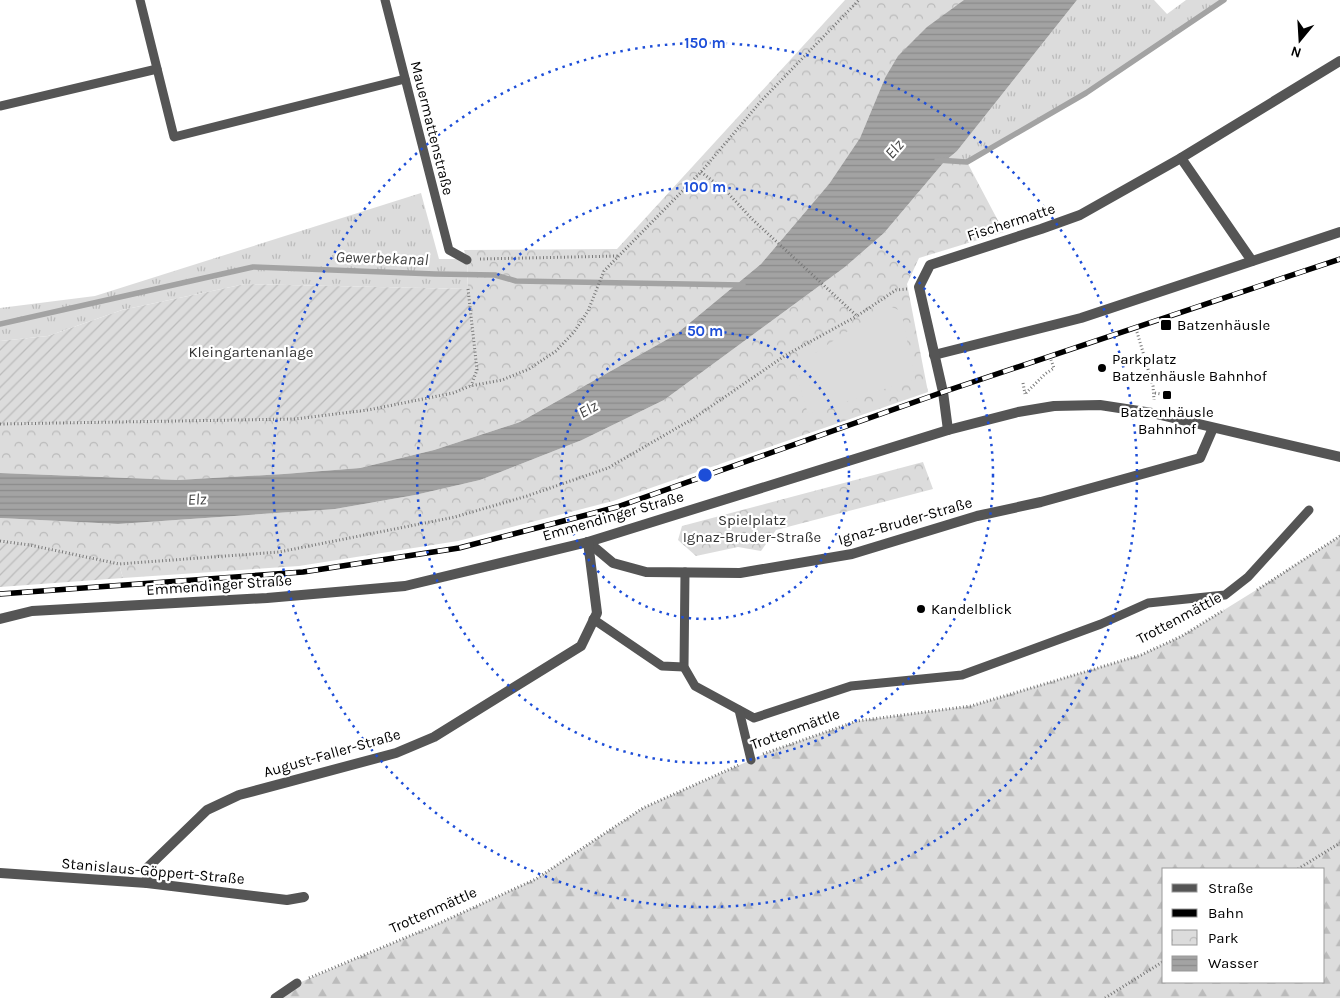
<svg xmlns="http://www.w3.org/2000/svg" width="1340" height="998" font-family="Karla,sans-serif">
  <defs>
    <pattern id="grass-tufts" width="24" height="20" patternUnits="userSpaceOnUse" patternTransform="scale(1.25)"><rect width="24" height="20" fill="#dcdcdc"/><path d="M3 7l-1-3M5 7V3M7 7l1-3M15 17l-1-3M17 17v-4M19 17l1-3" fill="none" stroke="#bbb"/></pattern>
    <pattern id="forest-firs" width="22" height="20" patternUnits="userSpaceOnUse" patternTransform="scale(1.25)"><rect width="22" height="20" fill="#dcdcdc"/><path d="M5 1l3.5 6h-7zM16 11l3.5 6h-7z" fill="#bbb"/></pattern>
    <pattern id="park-crowns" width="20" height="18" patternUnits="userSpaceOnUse" patternTransform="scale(1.25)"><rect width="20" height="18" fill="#dcdcdc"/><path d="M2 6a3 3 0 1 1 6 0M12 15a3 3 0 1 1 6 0" fill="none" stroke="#bbb"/></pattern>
    <pattern id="garden-furrows" width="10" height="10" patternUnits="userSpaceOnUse" patternTransform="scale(1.25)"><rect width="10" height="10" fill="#dcdcdc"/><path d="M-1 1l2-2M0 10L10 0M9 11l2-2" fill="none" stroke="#bbb"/></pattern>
    <pattern id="water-rules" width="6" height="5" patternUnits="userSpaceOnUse" patternTransform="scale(1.25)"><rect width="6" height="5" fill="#a3a3a3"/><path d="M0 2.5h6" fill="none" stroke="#8b8b8b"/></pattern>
  </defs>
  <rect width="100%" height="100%" fill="#fff"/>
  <!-- grass -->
  <g fill="url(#grass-tufts)">
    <path d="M1077,0H1154L1167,14L1186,0H1224L1086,93L967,162H944L957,151Z"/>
    <path d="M421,193L439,259H458L467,263L468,289L245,284L122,310L48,336L0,341V308L95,296Z"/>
  </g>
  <!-- forest -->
  <path fill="url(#forest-firs)" fill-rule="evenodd" d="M1340,536V998H275L294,985L431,927L536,879L643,808L771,751L857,721L971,706L1141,655L1182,636L1261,587ZM1164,869H1324V982H1164Z"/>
  <!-- park -->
  <g fill="url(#park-crowns)">
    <path d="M845,0H968L885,78L860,138L829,184L761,264L675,335L520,422L434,450L360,468L284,474L178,480L0,473V424L295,419L368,410L453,393L470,386L477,370L468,289L467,260L464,250L617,249Z"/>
    <path d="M944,162H967L1004,232L919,258L907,284L928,392L613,501L458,541L299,566L123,578L119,564L30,545L0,541V518L118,524L335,509L415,495L480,480L582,440L664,400L845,267L884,233Z"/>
    <path d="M923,462L933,489L776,530L761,551L738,547L696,556L678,540L682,526Z"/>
  </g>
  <!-- garden -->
  <g fill="url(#garden-furrows)">
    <path d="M245,284L468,289L477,370L470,386L453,393L368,410L295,419L0,424V341L48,336L122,310Z"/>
    <path d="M0,541L30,545L119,564L123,578L0,587Z"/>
  </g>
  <!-- pitch -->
  <path fill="#dcdcdc" d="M887,305L901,311L915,379L808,414L794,367Z"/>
  <!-- water -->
  <path fill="url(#water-rules)" d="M964,0H1077L957,151L944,162L884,233L845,267L664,400L582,440L480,480L415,495L335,509L118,524L0,518V473L178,480L284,474L360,468L434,450L520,422L675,335L761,264L829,184L860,138L885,78L898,56L927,27Z"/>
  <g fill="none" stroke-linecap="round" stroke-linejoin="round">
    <!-- stream -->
    <g stroke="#a3a3a3" stroke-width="5.5">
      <path d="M937,160L967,162L1086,93L1224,0"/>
      <path d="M0,324L253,267L435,274L495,275L516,281L743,285"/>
    </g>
    <!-- path -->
    <g stroke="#777" stroke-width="3" stroke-dasharray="1 2.5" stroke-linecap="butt">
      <path d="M701,172L727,192L752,219L857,316L896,290L907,289"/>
      <path d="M480,259L618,256"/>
      <path d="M468,289L477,370L471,386"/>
      <path d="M1137,332L1153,386L1154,400"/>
      <path d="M1144,358L1149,357"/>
      <path d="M1023,383L1025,394"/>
      <path d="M1026,393L1045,374L1054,368L1051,360"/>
      <path d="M1155,393L1167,395"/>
      <path d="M0,424L295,419L368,410L453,393L470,386L502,380L529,369L556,351L574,332L588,311L604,271L701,172L762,100L859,0"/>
      <path d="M0,541L30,545L119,564L279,552L455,517L527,496L608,468L694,418L786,355L857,316"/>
      <path d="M1257,590L1340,536"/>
      <path d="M763,754L857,721L971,706L1141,655L1182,636L1224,610"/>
      <path d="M1298,869L1340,843"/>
      <path d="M309,978L431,927L536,879L643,808L739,765"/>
      <path d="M1105,998L1164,961"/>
    </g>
    <!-- lane -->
    <g stroke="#555" stroke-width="9">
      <path d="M140,0L174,137L405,79"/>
      <path d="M385,0L449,250L467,260"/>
      <path d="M0,106L157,69"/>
      <path d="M685,572L684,667L695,686L754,718L851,686L962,675L1101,624L1148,603L1225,595L1248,577L1309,510"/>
      <path d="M593,619L662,666L684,667"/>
      <path d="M739,710L751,760"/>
      <path d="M275,998L297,983"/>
    </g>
    <!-- street -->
    <g stroke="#555" stroke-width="10">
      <path d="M1181,158L1252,261"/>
      <path d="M934,355L1081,318L1340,232"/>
      <path d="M948,430L943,392L919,287L930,265L1041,229L1080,215L1181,158L1340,61"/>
      <path d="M588,542L613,563L646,572L740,573L852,554L977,516L1041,502L1200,458L1213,428"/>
      <path d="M0,619L32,611L267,598L405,586L588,542L948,430L1018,412L1054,406L1100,405L1152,413L1340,457"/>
      <path d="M0,873L147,883L287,900L304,897"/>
      <path d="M147,883L148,867L207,810L239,795L396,753L434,737L581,646L597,613L588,542"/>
    </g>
    <defs>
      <path id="rail" d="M0,594L303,572L459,548L617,507L943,392L1340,259"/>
    </defs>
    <!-- rail casing -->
    <use href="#rail" stroke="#000" stroke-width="5.5"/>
    <!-- rail -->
    <use href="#rail" stroke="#fff" stroke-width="4" stroke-dasharray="11" stroke-linecap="butt"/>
  </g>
  <!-- distance rings -->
  <g fill="none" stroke="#1d4ed8" stroke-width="2.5" stroke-dasharray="2.5 5">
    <circle cx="705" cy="475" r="144"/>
    <circle cx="705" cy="475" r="288"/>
    <circle cx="705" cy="475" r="432"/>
  </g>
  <!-- markers -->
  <g fill="#000" stroke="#fff" stroke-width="2">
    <rect x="1160" y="319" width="12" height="12" rx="2.5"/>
    <circle cx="1102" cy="368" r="5"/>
    <rect x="1162" y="390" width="10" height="10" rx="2.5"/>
    <circle cx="921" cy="609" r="5"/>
  </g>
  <g text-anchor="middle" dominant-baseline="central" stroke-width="4.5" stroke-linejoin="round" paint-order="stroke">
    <!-- street labels -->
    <g font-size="15" fill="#000" stroke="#fff">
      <text transform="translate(432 128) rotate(76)">Mauermattenstraße</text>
      <text transform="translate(1011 222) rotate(-18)">Fischermatte</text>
      <text transform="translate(613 516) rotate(-16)">Emmendinger Straße</text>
      <text transform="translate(905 521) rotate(-16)">Ignaz-Bruder-Straße</text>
      <text transform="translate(219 585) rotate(-4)">Emmendinger Straße</text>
      <text transform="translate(1179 618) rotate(-28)">Trottenmättle</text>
      <text transform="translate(795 729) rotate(-20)">Trottenmättle</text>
      <text transform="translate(332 753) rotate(-16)">August-Faller-Straße</text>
      <text transform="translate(153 871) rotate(5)">Stanislaus-Göppert-Straße</text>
      <text transform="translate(433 910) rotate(-24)">Trottenmättle</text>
    </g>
    <!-- poi labels -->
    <g font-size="15" fill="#000" stroke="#fff" text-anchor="start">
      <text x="1177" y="325">Batzenhäusle</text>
      <text x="1112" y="359">Parkplatz<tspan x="1112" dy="17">Batzenhäusle Bahnhof</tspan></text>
      <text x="1167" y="412" text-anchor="middle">Batzenhäusle<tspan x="1167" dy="17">Bahnhof</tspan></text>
      <text x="931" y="609">Kandelblick</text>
    </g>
    <!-- park labels -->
    <g font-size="15" fill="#333" stroke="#fff">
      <text x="251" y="352">Kleingartenanlage</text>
      <text x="752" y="520">Spielplatz<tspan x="752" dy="17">Ignaz-Bruder-Straße</tspan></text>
    </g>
    <!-- water labels -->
    <g font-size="16" font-style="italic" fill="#444" stroke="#fff">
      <text transform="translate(894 149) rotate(-49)">Elz</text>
      <text transform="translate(382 258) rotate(2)">Gewerbekanal</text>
      <text transform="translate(588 409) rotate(-29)">Elz</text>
      <text transform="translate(197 499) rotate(-2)">Elz</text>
    </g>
  </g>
  <circle cx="705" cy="475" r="8" fill="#1d4ed8" stroke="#fff" stroke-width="2.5"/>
  <g font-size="15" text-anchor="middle" font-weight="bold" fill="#1d4ed8" stroke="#fff" stroke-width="4.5" stroke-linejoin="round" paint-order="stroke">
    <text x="705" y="48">150 m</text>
    <text x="705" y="192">100 m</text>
    <text x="705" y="336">50 m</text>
  </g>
  <!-- legend -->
  <rect x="1162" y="868" width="162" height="115" fill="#ffffff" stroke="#999999"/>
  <rect x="1172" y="884" width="25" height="8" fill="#555555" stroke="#999999"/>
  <text x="1208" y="893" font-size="15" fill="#000000">Straße</text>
  <rect x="1172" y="909" width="25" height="8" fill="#000000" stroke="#999999"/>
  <text x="1208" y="918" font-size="15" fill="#000000">Bahn</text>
  <rect x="1172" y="930" width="25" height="15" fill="url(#park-crowns)" stroke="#999999"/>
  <text x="1208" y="943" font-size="15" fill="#000000">Park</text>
  <rect x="1172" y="956" width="25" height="15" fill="url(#water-rules)" stroke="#999999"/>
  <text x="1208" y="968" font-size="15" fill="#000000">Wasser</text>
  <!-- north arrow -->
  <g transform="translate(1300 40) rotate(198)" stroke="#ffffff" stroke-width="4" paint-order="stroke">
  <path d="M0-4L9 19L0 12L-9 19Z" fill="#000000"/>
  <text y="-8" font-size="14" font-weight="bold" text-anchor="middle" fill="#000000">N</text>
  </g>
</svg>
